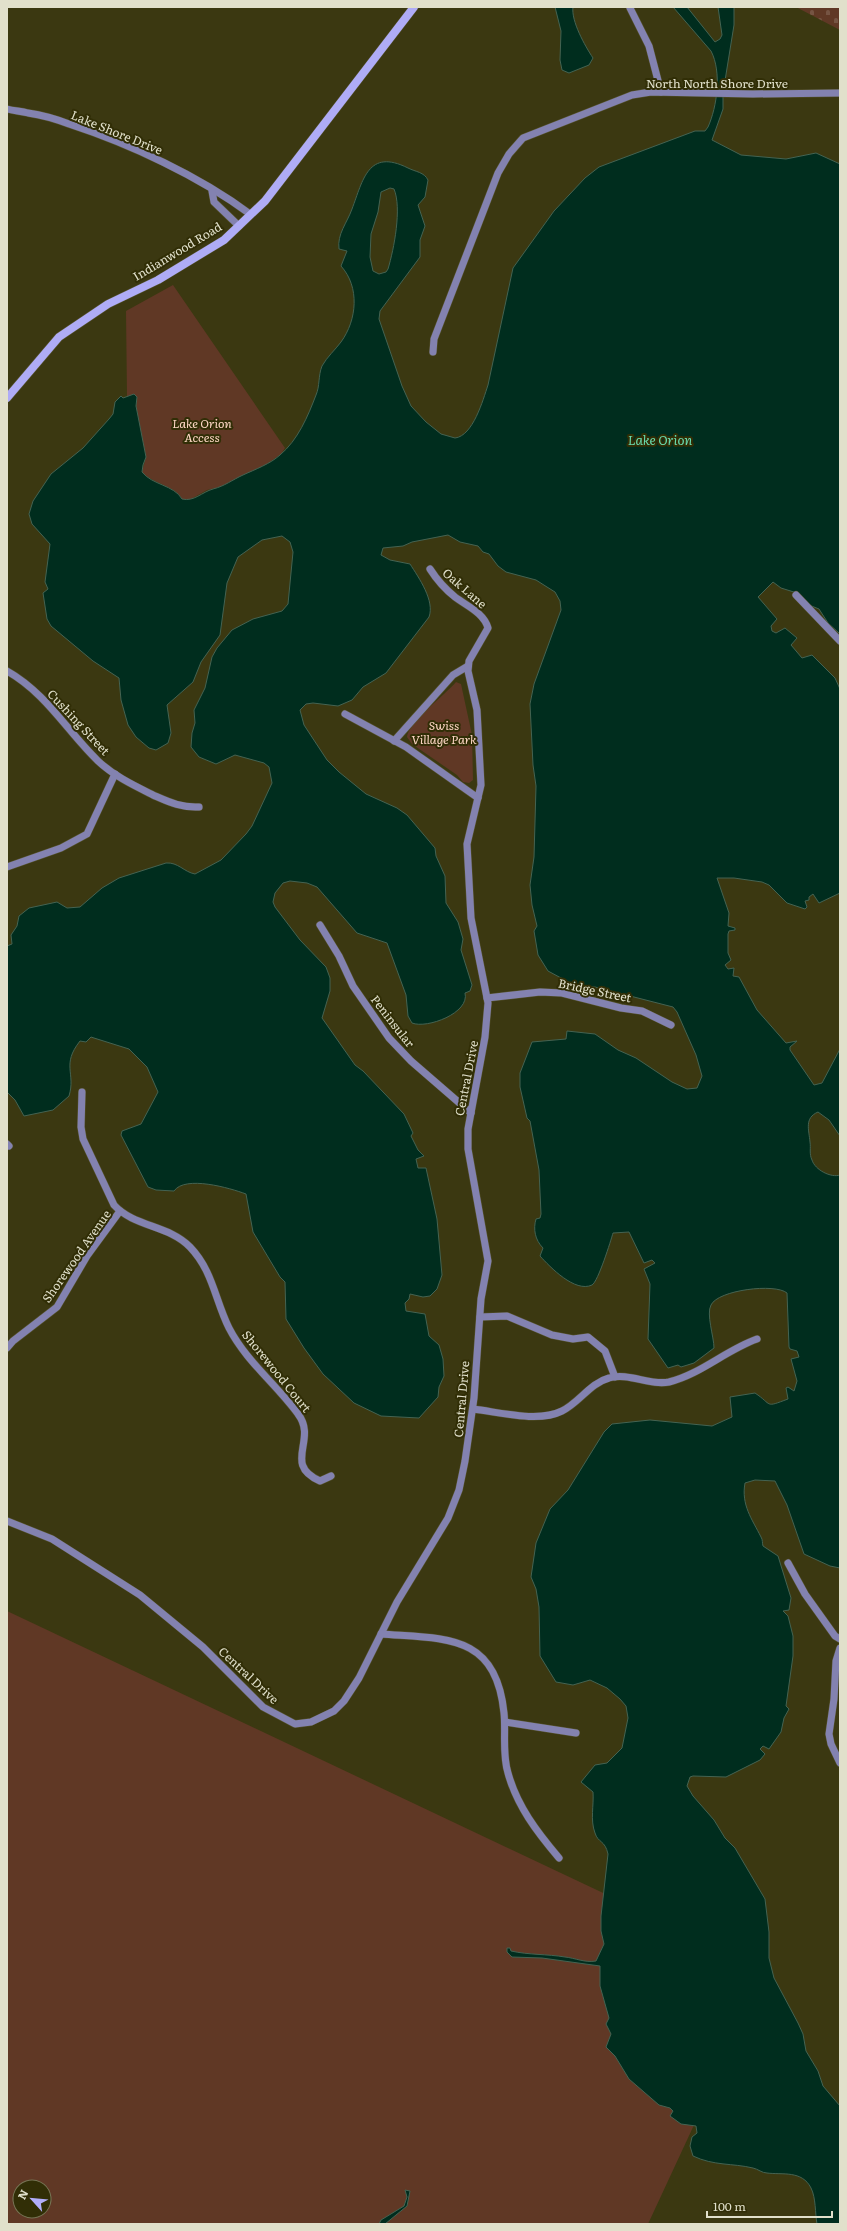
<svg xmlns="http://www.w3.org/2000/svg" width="847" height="2231" font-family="Literata,serif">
  <defs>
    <pattern id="cemetery-stones" width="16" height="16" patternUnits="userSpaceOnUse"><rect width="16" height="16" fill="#603825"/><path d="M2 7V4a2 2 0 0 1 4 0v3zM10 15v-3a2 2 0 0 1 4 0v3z" fill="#765443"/></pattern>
  </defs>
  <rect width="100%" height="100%" fill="#3b3811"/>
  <!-- green -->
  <g fill="#603825" fill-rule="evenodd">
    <path d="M173,285L285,448L281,454L267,464L228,485L207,490L191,499H182C176,486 151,483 142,472L146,457L136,406V397L127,396L126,311Z"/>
    <path d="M456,682L461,684L472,735L473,780L469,783L463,782L457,775L412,744L407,737C408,723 446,694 456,682Z"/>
    <path d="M7,1611L766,1970L648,2224H7ZM20,2187H44V2211H20Z"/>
  </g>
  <!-- cemetery -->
  <path fill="url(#cemetery-stones)" d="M796,7H840V30Z"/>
  <!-- water -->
  <g fill="#002d1e" stroke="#446352" fill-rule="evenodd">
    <path d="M555,7H573C571,21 585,46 593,58L589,65L569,73L562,70L560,60L561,31Z"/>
    <path d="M673,7H687L715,42L720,39L722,35L718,7H734V25L723,93V109L712,140L741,155L786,159L816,153L840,164V634L828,623L819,609L809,605L797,593L781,588L773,582L758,597L777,619L771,626L772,631L776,633L785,628L797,638L791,645L802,658L812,655L835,678L840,689V893L819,903L813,894L809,897V900L805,901L807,907L805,909L787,903L769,885L762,882L734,878H717L729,913L728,926L735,928V930L729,931L728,934V953L731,960L725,965L728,969L734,968L733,976L739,977L757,1010L786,1043L797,1041L790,1047V1050L814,1085L822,1083L840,1049V1136L829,1120L818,1112C804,1118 809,1130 810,1142C811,1148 809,1154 812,1160C815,1170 831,1178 840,1175V1568L830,1566L804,1554L787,1505L775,1481L755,1480L745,1483C741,1505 752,1519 761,1537C763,1540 762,1543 763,1546L778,1556L791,1598L789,1610L783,1611L788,1616L793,1636V1656L786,1706L789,1709L784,1718L781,1732L769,1749L763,1746L760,1749L765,1754L760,1760L726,1777L693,1776L690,1777L687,1786L693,1796L714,1820L725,1838L735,1848L765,1899L769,1932V1958L774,1978L798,2023L803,2034L806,2051L818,2071L823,2086L840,2106V2224H817C815,2213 816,2198 811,2188C802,2170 782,2175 767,2173C762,2173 758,2169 753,2168C732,2163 714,2166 693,2156L690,2146L692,2137L697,2133L696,2126L681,2124L670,2116L673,2111L670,2108L659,2105L629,2079L615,2056L606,2047L611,2034L606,2024L609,2018L600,1986V1966L542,1958L512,1957L507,1952V1948H510L511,1951C529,1955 547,1954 565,1957C575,1958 585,1963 596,1961L604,1944L601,1931V1916L608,1854C605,1840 598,1843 595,1833C590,1820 594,1805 593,1792L581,1782L595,1765L607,1763L622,1748L628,1718L626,1706L620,1699L607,1688L590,1680L573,1685L556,1682L540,1656L539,1607L536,1589L531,1577L536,1543L550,1509L568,1490L604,1432L612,1424L650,1420L712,1426L732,1417L730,1397L755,1393C773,1405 764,1408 788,1399L786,1388L788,1387L794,1391L797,1381L791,1359L799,1357L797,1351L790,1349L789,1347L787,1293C775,1283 718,1290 711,1305C706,1314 714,1337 714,1348L694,1363L681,1367L678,1365L668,1368L648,1339L650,1284L644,1269L655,1263L652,1260L644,1263L629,1232L613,1233C611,1240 598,1282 592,1285C575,1293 550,1267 540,1256L543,1248C535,1240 533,1229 536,1219L540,1218L541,1214L539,1170L530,1121L527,1118L520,1087V1073L532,1042L566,1039L567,1031L595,1034L618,1050L636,1058L672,1082L687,1089L697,1088L702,1076L696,1055L677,1012L673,1007L595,987L576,986L548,971L538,955L534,931L537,926L532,905L530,885L534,857L536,786L533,765L530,704L534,684L561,610L560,601L555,592L547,587L536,580L506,572L498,566L489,554L483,552L478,546L460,542L448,535L412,542L403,546L383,548L381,555L390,560L410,564C419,578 435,601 429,617L386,673L363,687L352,700L338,706L313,703L306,704L300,710L304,725L327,760L339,772L366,794L397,808L407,815L435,848L436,856L445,876L446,903L458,922L463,939L461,950L472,985L470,991L465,993C470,1013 427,1029 412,1023L408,1016L406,995L387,943L357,933L317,887L307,883L290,881L283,883L275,893L273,902L275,907L300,940L326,967L330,978V991L322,1018L355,1065L363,1071L404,1114L413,1133L411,1136L418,1150L424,1156L416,1159L418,1168H426L437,1219L442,1275L437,1289L430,1296L423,1297L410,1294L409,1299L405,1303L406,1311L425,1314L429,1336L439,1345L443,1359L444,1376L439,1387L438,1397L419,1418L381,1416L354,1403L323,1374L304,1348L286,1319L285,1282L280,1277L253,1232L246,1194C230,1188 185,1175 174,1191L156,1190L148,1187L121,1135L122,1131L141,1124L158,1092L147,1067L129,1049L94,1038L91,1037L86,1042L80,1041C61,1065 76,1073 69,1096L53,1110L24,1116L15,1100L7,1092V946L12,944L11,935L17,926L19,916L29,908L57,902L67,908L80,907L102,888L119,878L166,863C178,862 184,872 195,874L221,860L246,834L252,826L272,783L269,767L264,763L235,755L216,764L199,757L191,747L192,733L195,723L194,710L205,688L212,657L217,648L232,630L253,619L282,611L288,604L293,552L290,542L282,536L262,540L238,557L227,583L220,635L201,662L193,682L167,705L171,733L168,743L156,750L149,748L136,737L128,725L121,700L119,678L93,661L51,626L47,619L43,593L48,589L45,582L50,544L32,524L29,514L33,501L51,474L83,448L109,419L113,414L115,402L121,396L123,398L134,394L137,397L136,406L146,457L143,465L142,472C152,485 174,485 182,499C194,502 202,492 213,489C225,486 232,480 243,475C256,469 270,464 280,455C298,440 308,416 316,395C320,386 318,376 322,366C327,357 335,350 341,342C357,320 360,287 341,266L347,251L339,249C337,234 347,223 352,209C363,180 368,148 408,168C416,172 424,172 428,180L425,197L418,205L425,226L420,240V257L380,311L379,319L402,386L411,406L426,422L441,434L455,438C473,436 483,400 488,385L513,268L554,211L585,178L599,167L695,131H705L708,127C717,107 722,72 711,51ZM390,188L394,189C402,208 394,249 388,269L386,272L379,274L373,271L370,257L371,234L378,212L381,192Z"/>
    <path d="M405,2190L410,2191L407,2206L385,2224H379L381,2220L404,2206L407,2197Z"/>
  </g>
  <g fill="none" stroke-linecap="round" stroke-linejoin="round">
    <defs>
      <g id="street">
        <path d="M630,8L649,46L661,92"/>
        <path d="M7,109C14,111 21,111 28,113C42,115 56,119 69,124C130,144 199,176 250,214"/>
        <path d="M212,191L214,202L239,226"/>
        <path d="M433,352L434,339L498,173L509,154L523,138L632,95L651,92L753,94L840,93"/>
        <path d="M796,595L840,641"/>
        <path d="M7,671C46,693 67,731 98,761C114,776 133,785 153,795C169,802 181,808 199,807"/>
        <path d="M345,714L406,747L478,798"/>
        <path d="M394,741L453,675L468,666"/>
        <path d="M7,867L61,848L87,834L115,774"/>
        <path d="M320,925L339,956L353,986L389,1038L411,1061L471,1113"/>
        <path d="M487,998L540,992L562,993L621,1008L642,1011L671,1025"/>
        <path d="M82,1092L81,1127L83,1139L114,1205C134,1227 169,1225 190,1247C213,1271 215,1300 229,1328C246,1361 276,1384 298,1414C318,1440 282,1464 320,1481L331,1476"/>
        <path d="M7,1144L9,1146"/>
        <path d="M480,1317L507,1316L552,1335L573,1339L588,1337L605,1351L615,1377"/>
        <path d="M7,1348L13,1341L57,1307L87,1256L120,1211"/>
        <path d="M473,1409C499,1412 538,1423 562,1411C579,1403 590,1383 609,1378C628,1372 650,1386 669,1382C701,1374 726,1350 757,1339"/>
        <path d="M7,1521L52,1539L140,1595L203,1647L263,1707L295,1724L311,1722L334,1711L344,1701L359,1678L397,1602L448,1518L459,1490L465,1461L474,1398L481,1299L488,1261L468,1149V1129L485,1037L488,1003L471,918L467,844L481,785L477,710L468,671L469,661L488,628C484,613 467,606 455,597C445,589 437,580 430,569"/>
        <path d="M788,1563L805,1594L835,1636L840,1639"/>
        <path d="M381,1634C445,1639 496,1633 504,1713C506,1732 502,1754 508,1773C517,1806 537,1832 559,1858"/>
        <path d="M840,1648L836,1661L834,1699L829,1734L831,1744L840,1763"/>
        <path d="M505,1722L576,1733"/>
      </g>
      <path id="secondary" d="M7,398L59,337L108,304L158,280L224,240L265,201L414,7"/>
    </defs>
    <!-- street casing -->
    <use href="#street" stroke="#56532f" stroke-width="8"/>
    <!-- secondary casing -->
    <use href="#secondary" stroke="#56532f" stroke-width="9"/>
    <!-- street -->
    <use href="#street" stroke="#8382b0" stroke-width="7"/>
    <!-- secondary -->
    <use href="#secondary" stroke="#afacf6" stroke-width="8"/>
  </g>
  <g text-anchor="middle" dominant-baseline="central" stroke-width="4" stroke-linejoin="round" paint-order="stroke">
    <!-- street labels -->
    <g font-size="12" fill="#e1e0cb" stroke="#312e06">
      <text x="717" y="83">North North Shore Drive</text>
      <text transform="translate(117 132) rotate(22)">Lake Shore Drive</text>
      <text transform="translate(177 251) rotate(-31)">Indianwood Road</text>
      <text transform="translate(465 588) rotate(41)">Oak Lane</text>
      <text transform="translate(79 722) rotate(47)">Cushing Street</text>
      <text transform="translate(595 990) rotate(12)">Bridge Street</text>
      <text transform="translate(393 1021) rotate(52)">Peninsular</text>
      <text transform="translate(466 1078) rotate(-79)">Central Drive</text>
      <text transform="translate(76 1256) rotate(-55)">Shorewood Avenue</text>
      <text transform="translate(277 1371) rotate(51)">Shorewood Court</text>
      <text transform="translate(461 1399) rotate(-85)">Central Drive</text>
      <text transform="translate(249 1675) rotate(43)">Central Drive</text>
    </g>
    <!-- park labels -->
    <g font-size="12" font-style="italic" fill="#fed7c5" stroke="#312e06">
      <text x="202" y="423">Lake Orion<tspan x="202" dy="14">Access</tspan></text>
      <text x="444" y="725">Swiss<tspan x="444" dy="14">Village Park</tspan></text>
    </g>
    <!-- water labels -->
    <g font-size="13" font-style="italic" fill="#69ddb0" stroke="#312e06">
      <text x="660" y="439">Lake Orion</text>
    </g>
  </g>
  <!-- border -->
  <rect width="847" height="2231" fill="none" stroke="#e1e0cb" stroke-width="16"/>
  <!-- north arrow -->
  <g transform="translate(32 2199) rotate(297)"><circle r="19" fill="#312e06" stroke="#777555"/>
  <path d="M0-3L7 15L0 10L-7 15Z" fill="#b1adfa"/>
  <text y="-6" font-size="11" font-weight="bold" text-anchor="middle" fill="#e1e0cb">N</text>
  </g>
  <!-- scale -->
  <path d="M707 2211v6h125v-6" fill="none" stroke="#e1e0cb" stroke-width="2"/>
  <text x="713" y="2211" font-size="12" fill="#e1e0cb" stroke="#312e06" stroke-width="3" paint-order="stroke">100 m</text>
</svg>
